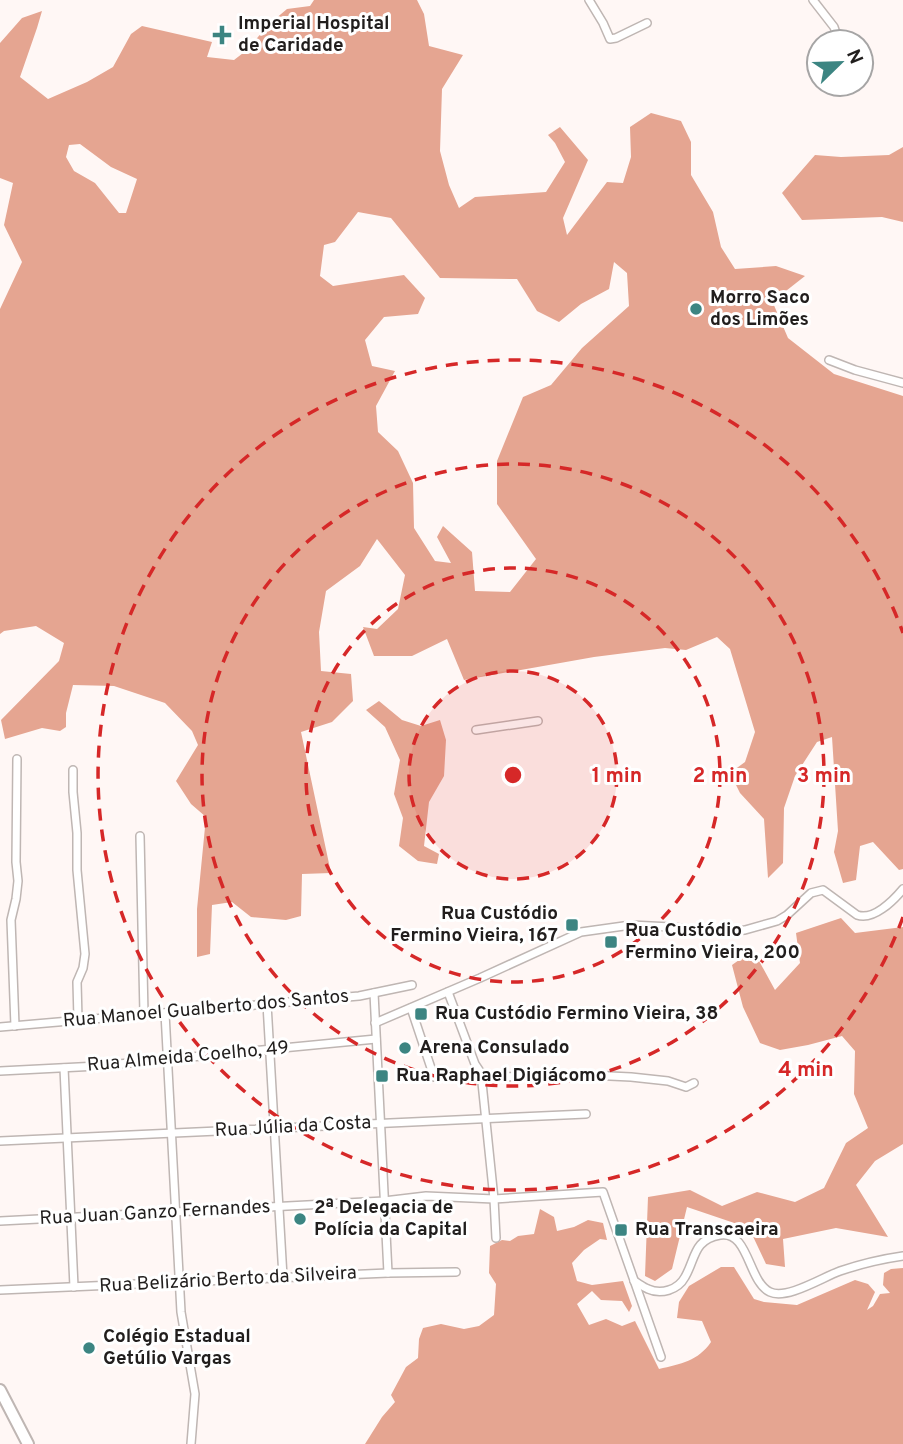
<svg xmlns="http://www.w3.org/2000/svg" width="903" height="1444" font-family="Overpass,sans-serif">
  <rect width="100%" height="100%" fill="#fff7f5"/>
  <!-- forest -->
  <g fill="#e5a591" fill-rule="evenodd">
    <path d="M314,0H417L424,14L429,46L463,55L442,89L440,151L449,185L459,208L475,197L546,192L565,162L555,143L548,135L560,127L588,160L563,218L567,235L607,182L623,183L631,157L630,127L651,113L681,121L691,142V175L713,212L721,247L735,269L776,266L805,276L777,298L770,296L788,338L834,374L903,396V869L899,870L873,842L860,846L856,880L843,883L834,852L838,831L832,737L817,742L795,776L784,808L783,863L768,878L764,819L740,793L730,773L745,762L755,732L730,649L717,637L686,650L665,648L594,657L464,680L447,639L412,656H374L363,627L377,629L398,609L405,575L377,539L360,566L326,591L319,632L321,671L351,674L353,701L332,722L301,732L331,873L302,874L301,916L286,920L251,917L232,902L212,905L210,954L197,957V909L206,817L191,804L176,781L198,745L192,731L165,703L114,686L73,685L66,713V727L60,731L42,728L5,739L1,720L59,661L64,643L36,626L4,631L0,634V309L22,262L4,225L13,183L0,178V43L22,18L42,11L37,28L20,77L48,99L87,82L113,67L131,34L142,26L212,42L207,57L234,60L247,50L268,25L287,9L310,6ZM80,144L111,167L137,179L126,213H119L95,183L74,171L66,157L69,145ZM358,212L391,218L440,278L517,279L537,311L559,322L581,304L609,289L614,262L627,273L629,306L582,348L551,385L523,397L497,461V504L536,559L510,592L475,591L472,552L443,526L437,537L451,563L435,561L414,528L413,483L398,451L378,432L376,406L395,371L372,366L365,340L384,317L418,314L425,298L404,275L333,286L320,276L324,245L335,242Z"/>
    <path d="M903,147V222L882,217L802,220L782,193L815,155L841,157L889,155Z"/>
    <path d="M379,701L402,720L421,726L440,720L446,740L444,776L429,802L424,846L439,854L437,864L418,861L399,846L403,818L394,794L400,760L385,727L366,710Z"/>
    <path d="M841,918L855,933L903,927V1144L875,1161L856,1185L888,1237L836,1228L783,1239L785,1267L766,1264L749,1228L687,1207L672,1269L655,1281L645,1276L648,1197L690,1190L722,1206L757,1192L795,1202L824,1188L846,1143L868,1128L854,1094L855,1051L842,1036L808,1045L780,1050L760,1043L743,1007L732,965L753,950L775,990L800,963L796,933Z"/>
    <path d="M540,1209L554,1217L557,1231L574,1227L588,1220L603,1223L607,1240L600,1239L584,1250L572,1263L577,1281L592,1285L623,1281L632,1306L629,1312L622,1301L601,1300L592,1291L577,1304L589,1325L606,1319L622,1326L635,1321L659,1369C681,1364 698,1361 711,1342L702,1321L677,1318L679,1302L689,1286L721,1267H734L754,1299L764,1302L797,1305L855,1280L868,1284L875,1292L867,1310L873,1306L880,1294L890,1293L883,1285L884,1273L891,1269L903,1268V1444H365L382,1417L395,1402L391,1395L406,1367L418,1358L419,1339L423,1328L441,1324L464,1329L479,1326L494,1315L496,1284L489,1273L490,1246L502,1240L510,1241L518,1236L534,1234Z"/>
  </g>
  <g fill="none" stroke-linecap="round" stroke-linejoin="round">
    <defs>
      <g id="street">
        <path d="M589,0L603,23L610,39L616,38L647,23"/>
        <path d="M813,0L834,27L839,42"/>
        <path d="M829,360L855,370L903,383"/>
        <path d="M476,730L538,721"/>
        <path d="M73,770V792L77,833V870L85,954L83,968L77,982L78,1019"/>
        <path d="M140,836L144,1014"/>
        <path d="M448,992L475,1064L481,1073L498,1077L589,1075L631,1077L668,1081L686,1087L694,1083"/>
        <path d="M374,993L388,1273"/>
        <path d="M267,1004L283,1277"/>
        <path d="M411,1008L434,1077"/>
        <path d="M165,1013L181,1312L195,1394L191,1444"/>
        <path d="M375,1023L480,978L581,932L631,925L671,927L715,932L745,930L777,921L787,915L811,893L823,890L857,915C873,921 893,901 903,889"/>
        <path d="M15,1026L11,920L16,899L18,881L16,862L17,759"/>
        <path d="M0,1027L359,996L412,985"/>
        <path d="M64,1068L74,1287"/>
        <path d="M0,1071L98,1066L376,1039"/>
        <path d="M481,1073L494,1199L496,1238"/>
        <path d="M0,1141L586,1114"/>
        <path d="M0,1221L384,1201L426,1196L494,1199L603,1192L661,1357"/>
        <path d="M634,1281C638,1283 643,1287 648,1289C661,1295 678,1290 685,1277C696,1258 693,1240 720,1235C749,1230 748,1282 770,1292C787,1300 823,1277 840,1271C861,1264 882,1259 903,1256"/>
        <path d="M0,1290L388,1273L456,1272"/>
      </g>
      <path id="secondary" d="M0,1390L28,1444"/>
    </defs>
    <!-- street casing -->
    <use href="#street" stroke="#bfb6b3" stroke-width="10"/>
    <!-- secondary casing -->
    <use href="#secondary" stroke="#bfb6b3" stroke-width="14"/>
    <!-- street -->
    <use href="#street" stroke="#fff" stroke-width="7"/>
    <!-- secondary -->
    <use href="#secondary" stroke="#fff" stroke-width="10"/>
  </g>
  <!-- distance rings -->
  <circle cx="513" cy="775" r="104" fill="#d62828" fill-opacity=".12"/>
  <g fill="none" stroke="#d62828" stroke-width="3.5" stroke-dasharray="12 9">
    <circle cx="513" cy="775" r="104"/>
    <circle cx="513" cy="775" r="207"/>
    <circle cx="513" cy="775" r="311"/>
    <path d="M903 917A415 415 0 1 1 903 633"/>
  </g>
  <!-- markers -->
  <g fill="#3c8582" stroke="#fff" stroke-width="2.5">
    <path d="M218.5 24.5h7v7h7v7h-7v7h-7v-7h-7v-7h7z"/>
    <circle cx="696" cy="309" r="7"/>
    <rect x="565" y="918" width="14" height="14" rx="3.5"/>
    <rect x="604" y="935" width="14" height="14" rx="3.5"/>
    <rect x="414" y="1007" width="14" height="14" rx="3.5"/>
    <circle cx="405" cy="1048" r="7"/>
    <rect x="375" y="1069" width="14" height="14" rx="3.5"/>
    <circle cx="300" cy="1219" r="7"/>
    <rect x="614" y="1223" width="14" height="14" rx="3.5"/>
    <circle cx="89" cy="1348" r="7"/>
  </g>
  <g text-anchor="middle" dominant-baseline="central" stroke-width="6" stroke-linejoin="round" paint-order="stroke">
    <!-- poi labels -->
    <g font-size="19" font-weight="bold" fill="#211e1d" stroke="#fff" text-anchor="start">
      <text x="238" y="24">Imperial Hospital<tspan x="238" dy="22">de Caridade</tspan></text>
      <text x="710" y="298">Morro Saco<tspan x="710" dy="22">dos Limões</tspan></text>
      <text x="558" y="914" text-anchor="end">Rua Custódio<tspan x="558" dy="22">Fermino Vieira, 167</tspan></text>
      <text x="625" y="931">Rua Custódio<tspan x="625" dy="22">Fermino Vieira, 200</tspan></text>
      <text x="435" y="1014">Rua Custódio Fermino Vieira, 38</text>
      <text x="419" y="1048">Arena Consulado</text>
      <text x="396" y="1076">Rua Raphael Digiácomo</text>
      <text x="314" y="1208">2ª Delegacia de<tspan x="314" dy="22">Polícia da Capital</tspan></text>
      <text x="635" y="1230">Rua Transcaeira</text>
      <text x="103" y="1337">Colégio Estadual<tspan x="103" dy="22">Getúlio Vargas</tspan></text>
    </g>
    <!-- street labels -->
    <g font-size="19" fill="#211e1d" stroke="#fff">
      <text transform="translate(206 1009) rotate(-5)">Rua Manoel Gualberto dos Santos</text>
      <text transform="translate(188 1057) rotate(-5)">Rua Almeida Coelho, 49</text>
      <text transform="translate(293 1127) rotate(-3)">Rua Júlia da Costa</text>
      <text transform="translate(155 1213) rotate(-3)">Rua Juan Ganzo Fernandes</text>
      <text transform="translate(228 1280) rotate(-3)">Rua Belizário Berto da Silveira</text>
    </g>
  </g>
  <circle cx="513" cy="775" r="10" fill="#d62828" stroke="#fff" stroke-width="3.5"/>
  <g font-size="21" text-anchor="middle" font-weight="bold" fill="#d62828" stroke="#fff" stroke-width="6" stroke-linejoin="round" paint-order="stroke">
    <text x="617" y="782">1 min</text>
    <text x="720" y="782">2 min</text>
    <text x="824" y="782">3 min</text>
    <text x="806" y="1076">4 min</text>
  </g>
  <!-- north arrow -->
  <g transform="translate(840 63) rotate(67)"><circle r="33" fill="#ffffff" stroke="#a6a5a5" stroke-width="2"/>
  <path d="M0-5L12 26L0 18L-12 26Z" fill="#3c8582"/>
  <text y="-10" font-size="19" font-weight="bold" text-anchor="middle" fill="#211e1d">N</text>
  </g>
</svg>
